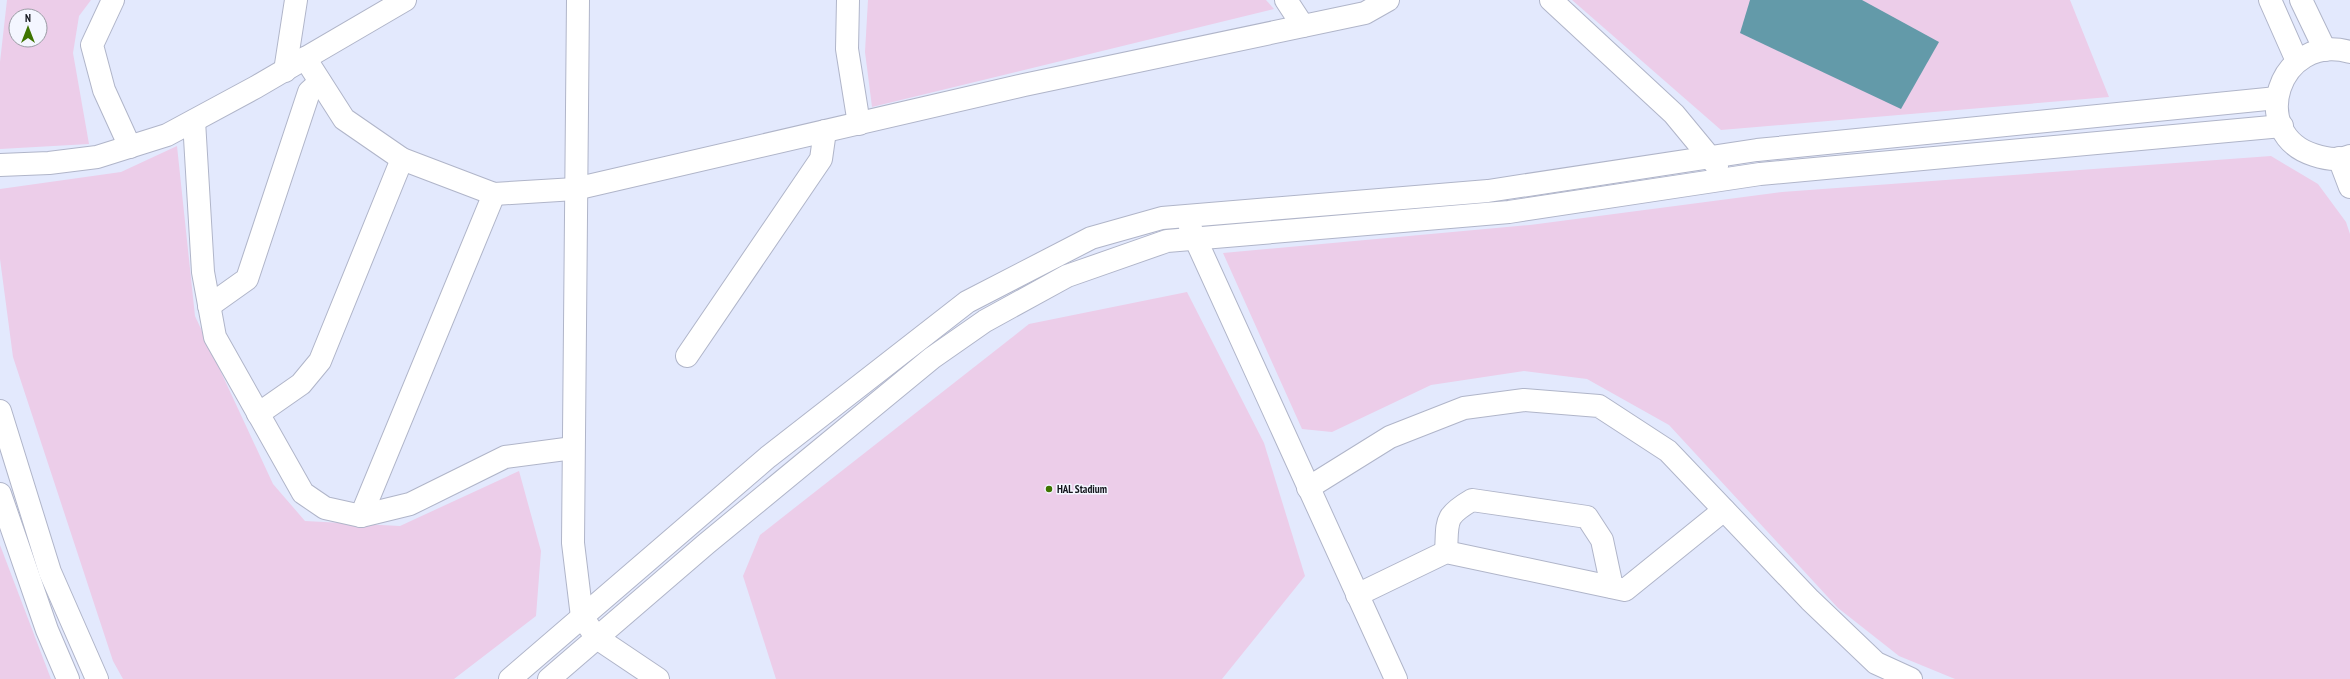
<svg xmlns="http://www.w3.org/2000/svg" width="2350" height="679" font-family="'PT Sans Narrow',sans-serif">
  <rect width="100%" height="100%" fill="#e3e9fd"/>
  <!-- green -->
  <g fill="#eccde9" fill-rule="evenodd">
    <path d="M7,0H91L79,16L73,53L89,144L0,149V62ZM16,16H40V40H16Z"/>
    <path d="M868,0H1266L1274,9L872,107L865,52Z"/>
    <path d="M1572,0H2070L2109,97L1721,130Z"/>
    <path d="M177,146L195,316L273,484L305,521L400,526L519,471L541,551L536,616L454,679H123L113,661L13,357L0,259V189L121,172Z"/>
    <path d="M2271,156L2318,184L2346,222L2350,234V679H1955L1899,656L1838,608L1669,425L1587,379L1524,371L1431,385L1332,432L1302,429L1223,253L1530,225L1782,192Z"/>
    <path d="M1187,292L1264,443L1305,576L1222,679H776L743,576L760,535L1029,324Z"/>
    <path d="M0,545L51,679H0Z"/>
  </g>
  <!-- water -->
  <path fill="#639aa9" d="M1750,0H1862L1939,42L1901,109L1740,33Z"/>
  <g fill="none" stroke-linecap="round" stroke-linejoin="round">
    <defs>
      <g id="minor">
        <path d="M113,0L92,45L104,90L130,147"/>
        <path d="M578,0L573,543L582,617L597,638L658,679"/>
        <path d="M848,0L847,49L859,124"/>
        <path d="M1286,0L1303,26"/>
        <path d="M1551,0L1674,114L1717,166"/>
        <path d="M2270,0L2297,61"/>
        <path d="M2301,0L2325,50"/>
        <path d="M2350,52C2278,32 2247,134 2314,155C2326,159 2339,161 2350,156"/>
        <path d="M305,58L344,119L402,159L494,194L575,189L1024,85L1365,13L1388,0"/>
        <path d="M285,71L296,0"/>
        <path d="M194,121L203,272L215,337L303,493L325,508L361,516L410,504L505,457L573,448"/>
        <path d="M2339,158L2350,187"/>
        <path d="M0,165L49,163L97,157L167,135L256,87L405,0"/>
        <path d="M1190,227L1396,679"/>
        <path d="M209,306L247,279L309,92L320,82"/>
        <path d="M687,356L821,159L825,131"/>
        <path d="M0,411L50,572L97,679"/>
        <path d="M258,414L301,384L320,361L402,159"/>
        <path d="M1308,488L1390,437L1464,408L1524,400L1599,406L1668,451L1810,600L1876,663L1911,679"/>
        <path d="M0,494L47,630L68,679"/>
        <path d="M361,516L494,194"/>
        <path d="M1446,552C1448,521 1443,517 1472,500L1587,517L1602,540L1612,587"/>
        <path d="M1357,595L1446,552L1625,590L1724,510"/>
        <path d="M510,679L768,457L967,302L1091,238L1162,218L1488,191L1757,150L2277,98"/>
        <path d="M549,679L706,544L932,358L985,321L1067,276L1167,241L1509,212L1760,174L2282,126"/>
      </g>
    </defs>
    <!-- minor casing -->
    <use href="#minor" stroke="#b0b5c9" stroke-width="24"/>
    <!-- minor -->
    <use href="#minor" stroke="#fff" stroke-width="22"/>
  </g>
  <!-- markers -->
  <circle fill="#3e7400" stroke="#f4f6ff" stroke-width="1.5" cx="1049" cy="489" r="4"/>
  <g text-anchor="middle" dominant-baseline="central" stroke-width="3" stroke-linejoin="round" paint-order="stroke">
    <!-- poi labels -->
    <g font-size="11" font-weight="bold" fill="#12141b" stroke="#f4f6ff" text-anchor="start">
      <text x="1057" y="489">HAL Stadium</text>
    </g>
  </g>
  <!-- north arrow -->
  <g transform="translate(28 28)"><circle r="19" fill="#f4f6ff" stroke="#9a9ca4"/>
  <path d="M0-3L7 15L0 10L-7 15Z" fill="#3e7400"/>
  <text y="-6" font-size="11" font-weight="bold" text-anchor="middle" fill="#12141b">N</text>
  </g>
</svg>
